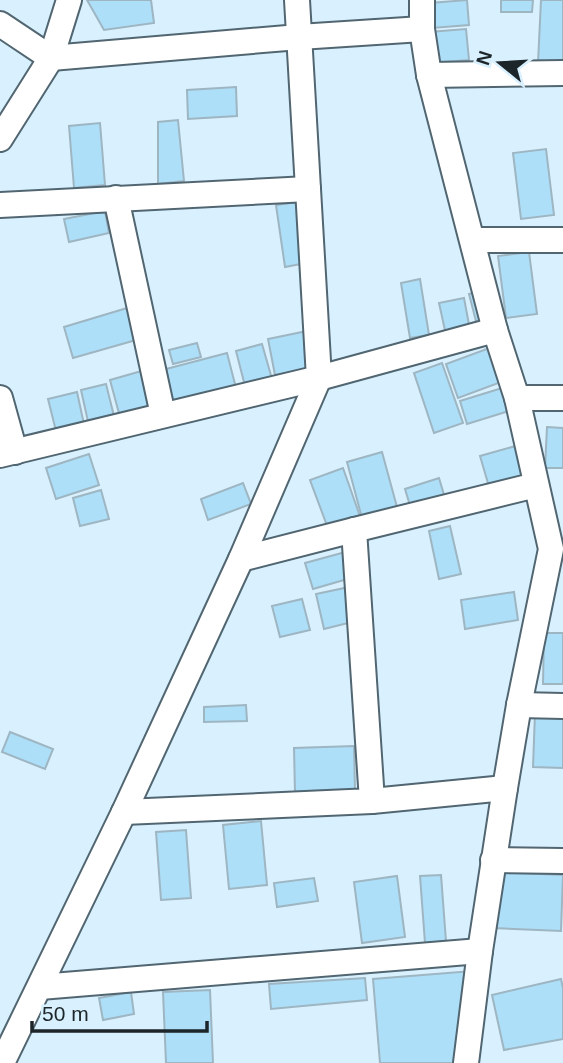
<svg xmlns="http://www.w3.org/2000/svg" width="563" height="1063" font-family="Helvetica,sans-serif">
  <rect width="100%" height="100%" fill="#d9f1fe"/>
  <!-- building -->
  <g fill="#addff9" stroke="#9eb5c2" stroke-width="2">
    <path d="M87,0H151L154,23L104,30Z"/>
    <path d="M467,0L469,25L432,28L430,3Z"/>
    <path d="M501,0H533L532,12H501Z"/>
    <path d="M541,0H563V64L538,63Z"/>
    <path d="M466,29L469,60L431,63L429,32Z"/>
    <path d="M236,87L237,116L188,119L187,90Z"/>
    <path d="M178,120L184,181L158,184V122Z"/>
    <path d="M100,123L105,185L74,188L69,126Z"/>
    <path d="M546,149L554,215L521,219L513,153Z"/>
    <path d="M298,202L306,263L285,267L276,205Z"/>
    <path d="M105,211L109,233L69,242L64,219Z"/>
    <path d="M529,252L537,314L506,318L498,256Z"/>
    <path d="M420,279L429,335L410,338L401,283Z"/>
    <path d="M480,291L489,326L478,329L469,294Z"/>
    <path d="M464,298L470,330L446,335L439,303Z"/>
    <path d="M127,308L136,340L73,358L64,327Z"/>
    <path d="M307,331L314,368L275,375L268,339Z"/>
    <path d="M197,343L201,357L173,364L169,350Z"/>
    <path d="M262,344L272,379L245,386L236,351Z"/>
    <path d="M492,347L504,381L458,398L446,364Z"/>
    <path d="M227,353L236,388L171,405L166,385L169,384L166,369Z"/>
    <path d="M442,363L463,423L434,433L414,373Z"/>
    <path d="M145,370L156,406L120,417L110,380Z"/>
    <path d="M106,384L115,420L89,426L81,390Z"/>
    <path d="M502,388L509,411L467,424L460,401Z"/>
    <path d="M77,392L84,424L56,431L48,399Z"/>
    <path d="M547,427L563,428V468H545Z"/>
    <path d="M519,445L529,479L490,490L480,456Z"/>
    <path d="M382,452L397,507L362,518L347,462Z"/>
    <path d="M89,454L99,485L56,499L46,468Z"/>
    <path d="M343,468L361,519L329,531L310,480Z"/>
    <path d="M439,478L445,498L411,509L405,489Z"/>
    <path d="M243,483L251,504L208,520L201,499Z"/>
    <path d="M101,490L109,519L80,526L73,498Z"/>
    <path d="M450,526L461,574L439,579L429,531Z"/>
    <path d="M349,551L351,578L313,589L305,563Z"/>
    <path d="M349,587L356,621L324,629L316,594Z"/>
    <path d="M514,592L518,620L465,629L461,600Z"/>
    <path d="M302,599L310,630L280,637L272,606Z"/>
    <path d="M544,633H563V684H543Z"/>
    <path d="M246,705L247,721L204,722V707Z"/>
    <path d="M535,713L563,714V768L533,767Z"/>
    <path d="M10,732L53,749L45,769L2,752Z"/>
    <path d="M354,746L355,791L295,793L294,748Z"/>
    <path d="M261,821L267,885L229,889L223,825Z"/>
    <path d="M186,830L191,898L161,900L156,832Z"/>
    <path d="M496,872L563,875L561,931L493,928Z"/>
    <path d="M441,875L446,941L425,943L420,876Z"/>
    <path d="M397,876L405,937L362,943L354,882Z"/>
    <path d="M314,878L318,901L277,907L274,883Z"/>
    <path d="M472,971L456,1063H380L373,979Z"/>
    <path d="M365,978L367,1000L271,1009L269,984Z"/>
    <path d="M561,979L563,988V1039L504,1050L492,995Z"/>
    <path d="M210,990L213,1063H166L163,992Z"/>
    <path d="M131,992L134,1014L103,1020L99,998Z"/>
  </g>
  <g fill="none" stroke-linecap="round" stroke-linejoin="round">
    <defs>
      <g id="minor">
        <path d="M422,0V29L429,75L495,330L517,398L551,549L519,705L505,788L480,951L466,1063"/>
        <path d="M0,24L51,58L299,37L422,29"/>
        <path d="M429,75L563,73"/>
        <path d="M0,139L51,58L69,0"/>
        <path d="M116,198L163,415"/>
        <path d="M0,205L308,189"/>
        <path d="M473,240H563"/>
        <path d="M0,398L15,452"/>
        <path d="M517,398H563"/>
        <path d="M0,455L319,378L495,330"/>
        <path d="M241,559L354,530L536,485"/>
        <path d="M519,705L563,706"/>
        <path d="M372,801L505,788"/>
        <path d="M124,812L372,801L354,530"/>
        <path d="M493,860L563,861"/>
        <path d="M40,987L480,951"/>
        <path d="M2,1063L124,812L241,559L319,378L297,0"/>
      </g>
    </defs>
    <!-- minor casing -->
    <use href="#minor" stroke="#516671" stroke-width="28"/>
    <!-- minor -->
    <use href="#minor" stroke="#fff" stroke-width="24"/>
  </g>
  <!-- north arrow -->
  <g transform="translate(500 63) rotate(288)" stroke="#d9f1fe" stroke-width="5" paint-order="stroke">
  <path d="M0-5L12 26L0 18L-12 26Z" fill="#1c2529"/>
  <text y="-10" font-size="19" font-weight="bold" text-anchor="middle" fill="#1c2529">N</text>
  </g>
  <!-- scale -->
  <path d="M32 1021v10h175v-10" fill="none" stroke="#1c2529" stroke-width="3.5"/>
  <text x="42" y="1021" font-size="21" fill="#1c2529" stroke="#d9f1fe" stroke-width="5" paint-order="stroke">50 m</text>
</svg>
